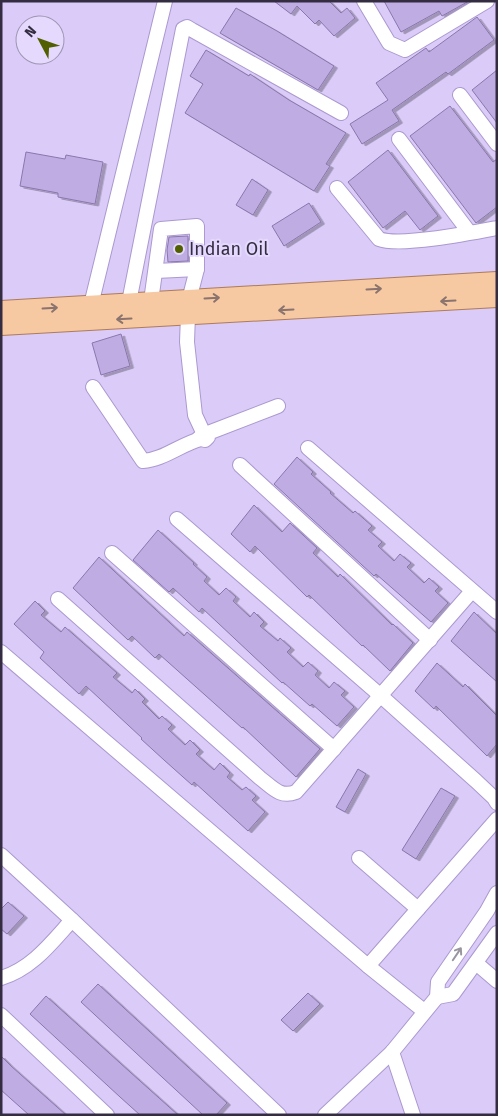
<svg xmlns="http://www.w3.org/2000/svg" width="498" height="1116" font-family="'Fira Sans',sans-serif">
  <defs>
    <filter id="shadow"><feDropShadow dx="3.5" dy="2" stdDeviation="0" flood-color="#0004"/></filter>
  </defs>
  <rect width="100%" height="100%" fill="#dacbf8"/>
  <!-- building -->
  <g fill="#beace2" stroke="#8977ab" filter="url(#shadow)">
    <path d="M274,1H329L341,13L347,8L355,18L334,36L319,20L315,24L297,6L291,14Z"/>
    <path d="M384,1H469L442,16L439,11L401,32Z"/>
    <path d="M236,8L277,31L334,66L318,90L220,33Z"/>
    <path d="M477,17L494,40L448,74L446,72L392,110L399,121L362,144L350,124L388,100L376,83L426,48L429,52Z"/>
    <path d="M206,50L249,76L250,74L289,100L346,133L326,164L330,166L314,191L185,113L203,84L190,76Z"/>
    <path d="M497,70V123L472,90Z"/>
    <path d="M450,106L493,162L497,159V207L476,223L410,136Z"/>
    <path d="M388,150L438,216L420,230L405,211L383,228L348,182Z"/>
    <path d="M26,152L65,159L66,155L103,162L95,204L58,197V193L20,186Z"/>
    <path d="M252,179L268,190L253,215L236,205Z"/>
    <path d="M309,203L321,222L284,246L272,226Z"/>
    <path d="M188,236V261L168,262L167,250L169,237Z"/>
    <path d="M121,334L130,366L101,375L92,343Z"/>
    <path d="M297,457L313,472L311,474L331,492L330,493L353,513L355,511L372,526L368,530L382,542L378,546L394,561L400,554L411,563L407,567L424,583L429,578L439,587L435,591L448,603L431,622L376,574L374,576L274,484Z"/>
    <path d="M254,505L282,532L290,523L317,548L313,553L338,577L340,574L392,625L393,624L413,643L390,671L363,645L362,646L309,595L307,597L255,546L250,552L231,534Z"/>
    <path d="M158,530L194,563L193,564L207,577L204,581L219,595L226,588L236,597L233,601L250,617L254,612L264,622L260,626L278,641L280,638L291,648L287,652L303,667L308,662L318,671L315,675L329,688L334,682L345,691L341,695L354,707L337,726L312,704L310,706L283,682L282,683L202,608L199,612L173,588L169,592L133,560Z"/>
    <path d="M99,557L184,636L187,632L320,749L296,777L243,727L242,728L159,654L155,658L132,636L128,640L73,588Z"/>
    <path d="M35,601L45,611L41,615L61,632L65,627L117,673L113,677L132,693L135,689L145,699L142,702L159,719L162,716L172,725L168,729L185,745L190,740L200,750L196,754L214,770L220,763L230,773L227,777L242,790L246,787L256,796L252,800L265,812L248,831L194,782L192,785L164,760L141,739L142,738L86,686L79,694L40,658L44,652L14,624Z"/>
    <path d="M474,612L497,634V682L451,641Z"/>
    <path d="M437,663L463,687L465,684L497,716V744L487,756L436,706L434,709L415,691Z"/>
    <path d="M358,769L366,774L345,812L336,807Z"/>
    <path d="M441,788L455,796L416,859L402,850Z"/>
    <path d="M8,902L24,916L7,934L1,929V909Z"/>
    <path d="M98,984L227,1103L216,1115H203L81,1002Z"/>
    <path d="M308,993L320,1004L293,1031L281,1020Z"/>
    <path d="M46,996L130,1072L178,1115H140L120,1097L30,1014Z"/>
    <path d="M1,1056L11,1066L66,1115H29L1,1090Z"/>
  </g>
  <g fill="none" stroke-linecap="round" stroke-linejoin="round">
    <defs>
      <g id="minor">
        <path d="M364,1L389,43L405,50L487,1"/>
        <path d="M460,95L497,144"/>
        <path d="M399,139L469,232"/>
        <path d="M337,188L379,239C400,247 471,233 497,228"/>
        <path d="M156,271L197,269"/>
        <path d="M151,301L161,229L197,226V269L189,300"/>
        <path d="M129,302L183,29L187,27L192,30L341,113"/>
        <path d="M91,305L165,1"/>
        <path d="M188,315L187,342L195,415L202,430"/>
        <path d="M93,387L143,461C163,460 181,444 201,439"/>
        <path d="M199,438L205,440L208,437V433L278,406"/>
        <path d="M308,448L497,612"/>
        <path d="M240,465L430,640"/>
        <path d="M177,519L381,696L476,781L494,798L497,803"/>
        <path d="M112,553L334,749"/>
        <path d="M58,599L260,778C273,788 280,798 296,792L472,591"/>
        <path d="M1,652L368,966L497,819"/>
        <path d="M1,855L72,920L279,1115"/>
        <path d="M359,858L418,909"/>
        <path d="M476,963L497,981"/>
        <path d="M368,966L424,1011"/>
        <path d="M1,978C32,969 52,942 72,920"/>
        <path d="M437,997L453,994L497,933"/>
        <path d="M1,1015L107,1115"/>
        <path d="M392,1052L413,1115"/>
        <path d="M325,1115L392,1052L437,997L438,982L487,911L497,893"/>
      </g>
      <g id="major">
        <path d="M1,310L497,281"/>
        <path d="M1,326L497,298"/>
      </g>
    </defs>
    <!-- minor casing -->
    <use href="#minor" stroke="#ab99cf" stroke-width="16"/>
    <!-- major casing -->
    <use href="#major" stroke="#ae7b59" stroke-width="20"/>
    <!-- minor -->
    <use href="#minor" stroke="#fff" stroke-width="14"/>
    <!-- major -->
    <use href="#major" stroke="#f6c9a3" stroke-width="18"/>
  </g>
  <!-- one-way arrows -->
  <defs><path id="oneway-shaft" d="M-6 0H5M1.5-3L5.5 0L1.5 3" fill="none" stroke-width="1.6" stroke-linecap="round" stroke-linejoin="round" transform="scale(1.25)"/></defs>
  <g stroke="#8b736e">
    <use href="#oneway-shaft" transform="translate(374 289) rotate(-3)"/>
    <use href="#oneway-shaft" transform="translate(212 298) rotate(-3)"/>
    <use href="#oneway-shaft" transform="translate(448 301) rotate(177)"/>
    <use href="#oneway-shaft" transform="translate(50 308) rotate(-3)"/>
    <use href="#oneway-shaft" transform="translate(286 310) rotate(177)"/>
    <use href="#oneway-shaft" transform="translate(124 319) rotate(177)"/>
  </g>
  <use stroke="#9a96a0" href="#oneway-shaft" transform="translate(457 954) rotate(-56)"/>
  <!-- markers -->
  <circle fill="#515f01" stroke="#e5dafd" stroke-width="2" cx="179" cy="249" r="5"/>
  <g text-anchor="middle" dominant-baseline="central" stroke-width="4" stroke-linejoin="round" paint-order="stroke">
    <!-- poi labels -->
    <g font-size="18" fill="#342d42" stroke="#e5dafd" text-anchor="start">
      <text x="189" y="249">Indian Oil</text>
    </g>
  </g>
  <!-- border -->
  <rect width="498" height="1116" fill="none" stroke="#342d42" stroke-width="5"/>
  <!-- north arrow -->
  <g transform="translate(40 40) rotate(311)"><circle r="24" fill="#e5dafd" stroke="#9e95b2"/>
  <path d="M0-4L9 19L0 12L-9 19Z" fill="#515f01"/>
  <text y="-8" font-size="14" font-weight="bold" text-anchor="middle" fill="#342d42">N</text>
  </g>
</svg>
